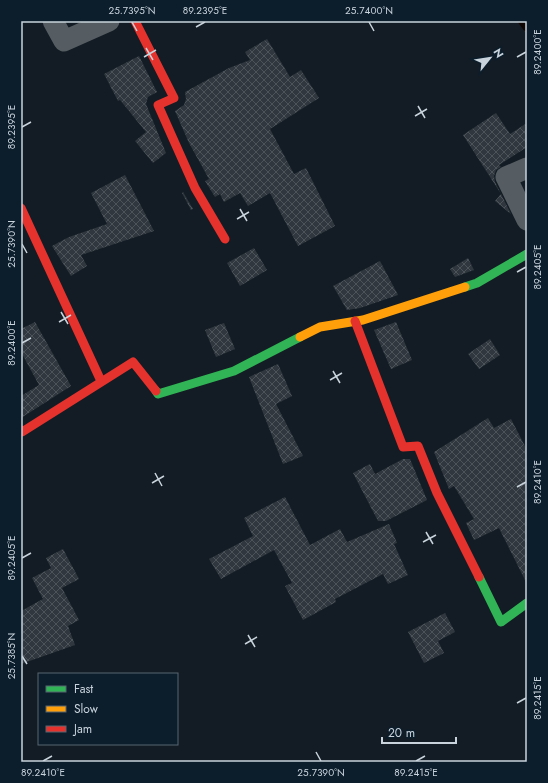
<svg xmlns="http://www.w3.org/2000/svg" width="548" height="783" font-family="Jost,sans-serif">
  <defs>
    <pattern id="water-ripples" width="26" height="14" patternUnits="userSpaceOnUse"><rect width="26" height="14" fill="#0f0603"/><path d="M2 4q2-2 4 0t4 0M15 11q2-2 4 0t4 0" fill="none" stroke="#302927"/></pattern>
    <pattern id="building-cross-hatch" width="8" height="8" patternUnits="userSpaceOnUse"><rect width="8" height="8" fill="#30373e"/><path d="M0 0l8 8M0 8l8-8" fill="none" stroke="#4c5359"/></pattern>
  </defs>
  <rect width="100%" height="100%" fill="#131c24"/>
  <!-- water -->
  <path fill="url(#water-ripples)" d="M517,21H527V35Z"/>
  <!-- building -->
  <g fill="url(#building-cross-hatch)">
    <path d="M267,39L290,77L301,70L319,98L270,129L294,174L306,168L335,226L298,246L270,193L248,206L240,193L224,202L220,194L215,197L205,181L209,179L189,143L175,111L184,105L186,99L185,92L229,68L250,60L245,52Z"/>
    <path d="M139,56L157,92L148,97L146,104L166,153L153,163L135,141L146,132L120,100L118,101L104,74Z"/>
    <path d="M496,113L510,134L527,123V147L499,165L501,167L496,170L494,176L495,182L511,214L495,201L501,194L463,135Z"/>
    <path d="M125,175L154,231L81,255L87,266L71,276L52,246L69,237L107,224L91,193Z"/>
    <path d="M183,192L193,209L191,210L182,193Z"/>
    <path d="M254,248L267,270L240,286L227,263Z"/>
    <path d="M468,258L474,270L455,277L450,269Z"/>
    <path d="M380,261L398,295L360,308L347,310L333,286Z"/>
    <path d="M35,322L71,386L21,418V396L39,385L21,352V329Z"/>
    <path d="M396,322L412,360L391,369L374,330Z"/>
    <path d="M224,323L235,349L216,357L205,330Z"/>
    <path d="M490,339L500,355L479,369L468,354Z"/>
    <path d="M278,364L292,396L276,404L303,456L283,464L249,377Z"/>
    <path d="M488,418L494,428L511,419L527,450V584L499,528L474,540L466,523L474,519L454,486L449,489L434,452Z"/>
    <path d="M403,459H410L427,500L386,521H378L353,473L370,464L375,474Z"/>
    <path d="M285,497L310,545L340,529L347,542L389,524L397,543L394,544L408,575L388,584L383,574L335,599L336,602L303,620L285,586L292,583L274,550L221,579L209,559L253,536L244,518Z"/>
    <path d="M63,549L79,579L62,588L79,620L68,626L75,645L21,664V611L43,599L32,578L51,568L46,558Z"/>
    <path d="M445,613L455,632L438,641L444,653L424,663L408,632Z"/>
  </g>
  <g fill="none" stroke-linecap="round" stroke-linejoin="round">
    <!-- street -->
    <g stroke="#565d62" stroke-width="21">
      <path d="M53,21L64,41L109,21"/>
      <path d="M527,168L506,177L527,220"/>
    </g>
    <!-- fast -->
    <g stroke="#30b455" stroke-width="9">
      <path d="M465,287L477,283L527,254"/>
      <path d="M156,391L158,394L234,371L300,337"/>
      <path d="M479,577L501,622L527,603"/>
    </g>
    <!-- slow -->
    <path stroke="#ff9f0a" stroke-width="9" d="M300,337L320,327L363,320L465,287"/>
    <!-- jam -->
    <g stroke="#e5322d" stroke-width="9">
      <path d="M135,21L174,98L158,105L195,188L225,239"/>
      <path d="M21,208L101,381"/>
      <path d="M355,321L403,447L418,446L437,493L479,577"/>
      <path d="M21,430L22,432L133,362L156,391"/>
    </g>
  </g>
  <!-- ticks -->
  <path fill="none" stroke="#c8d3dc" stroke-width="1.5" d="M132,22L137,31M369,22L374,31M196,27L205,22M146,48L153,60M144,57L156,50M517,57L526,52M418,106L425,118M415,116L427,109M22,127L31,122M240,209L247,221M237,219L249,212M22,244L27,253M517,272L526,267M61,312L68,324M59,322L71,315M22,343L31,338M333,371L340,383M330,380L342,373M155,473L162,486M152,483L164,476M517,487L526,482M426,532L433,544M423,542L436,535M22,558L31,553M248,635L255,647M245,644L257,637M22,656L27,664M517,703L526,698M316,752L321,761M43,761L52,756M416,761L425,756"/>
  <!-- border -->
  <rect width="548" height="783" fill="none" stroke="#0c1d2b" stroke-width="44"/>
  <!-- legend -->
  <rect x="38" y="673" width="140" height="72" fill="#0c1d2b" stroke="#576672"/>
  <rect x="46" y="686" width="20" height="6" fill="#30b455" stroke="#576672"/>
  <text x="74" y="693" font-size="12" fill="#c8d3dc">Fast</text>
  <rect x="46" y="706" width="20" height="6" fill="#ff9f0a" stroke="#576672"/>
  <text x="74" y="713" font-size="12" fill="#c8d3dc">Slow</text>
  <rect x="46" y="726" width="20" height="6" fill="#e5322d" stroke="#576672"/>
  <text x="74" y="733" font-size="12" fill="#c8d3dc">Jam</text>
  <!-- north arrow -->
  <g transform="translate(490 58) rotate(60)" stroke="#0c1d2b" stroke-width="3" paint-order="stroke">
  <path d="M0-3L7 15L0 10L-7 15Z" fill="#c8d3dc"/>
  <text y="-6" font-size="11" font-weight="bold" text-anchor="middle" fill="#c8d3dc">N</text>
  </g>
  <!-- scale -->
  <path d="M382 737v6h74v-6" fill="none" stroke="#c8d3dc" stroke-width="2"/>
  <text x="388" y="737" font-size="12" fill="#c8d3dc" stroke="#0c1d2b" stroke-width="3" paint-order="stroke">20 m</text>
  <rect x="22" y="22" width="504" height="739" fill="none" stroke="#c8d3dc" stroke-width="1.5"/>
  <g font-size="10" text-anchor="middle" fill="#c8d3dc">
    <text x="132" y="14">25.7395°N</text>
    <text x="205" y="14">89.2395°E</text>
    <text x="369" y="14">25.7400°N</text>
    <text transform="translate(537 52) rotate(-90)" y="4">89.2400°E</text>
    <text transform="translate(11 127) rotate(-90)" y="4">89.2395°E</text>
    <text transform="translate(11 244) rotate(-90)" y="4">25.7390°N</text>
    <text transform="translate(537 267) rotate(-90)" y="4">89.2405°E</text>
    <text transform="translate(11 343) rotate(-90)" y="4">89.2400°E</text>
    <text transform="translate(537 482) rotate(-90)" y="4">89.2410°E</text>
    <text transform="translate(11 558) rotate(-90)" y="4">89.2405°E</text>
    <text transform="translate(11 656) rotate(-90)" y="4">25.7385°N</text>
    <text transform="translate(537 698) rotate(-90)" y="4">89.2415°E</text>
    <text x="43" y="776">89.2410°E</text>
    <text x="321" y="776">25.7390°N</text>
    <text x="416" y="776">89.2415°E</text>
  </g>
</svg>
